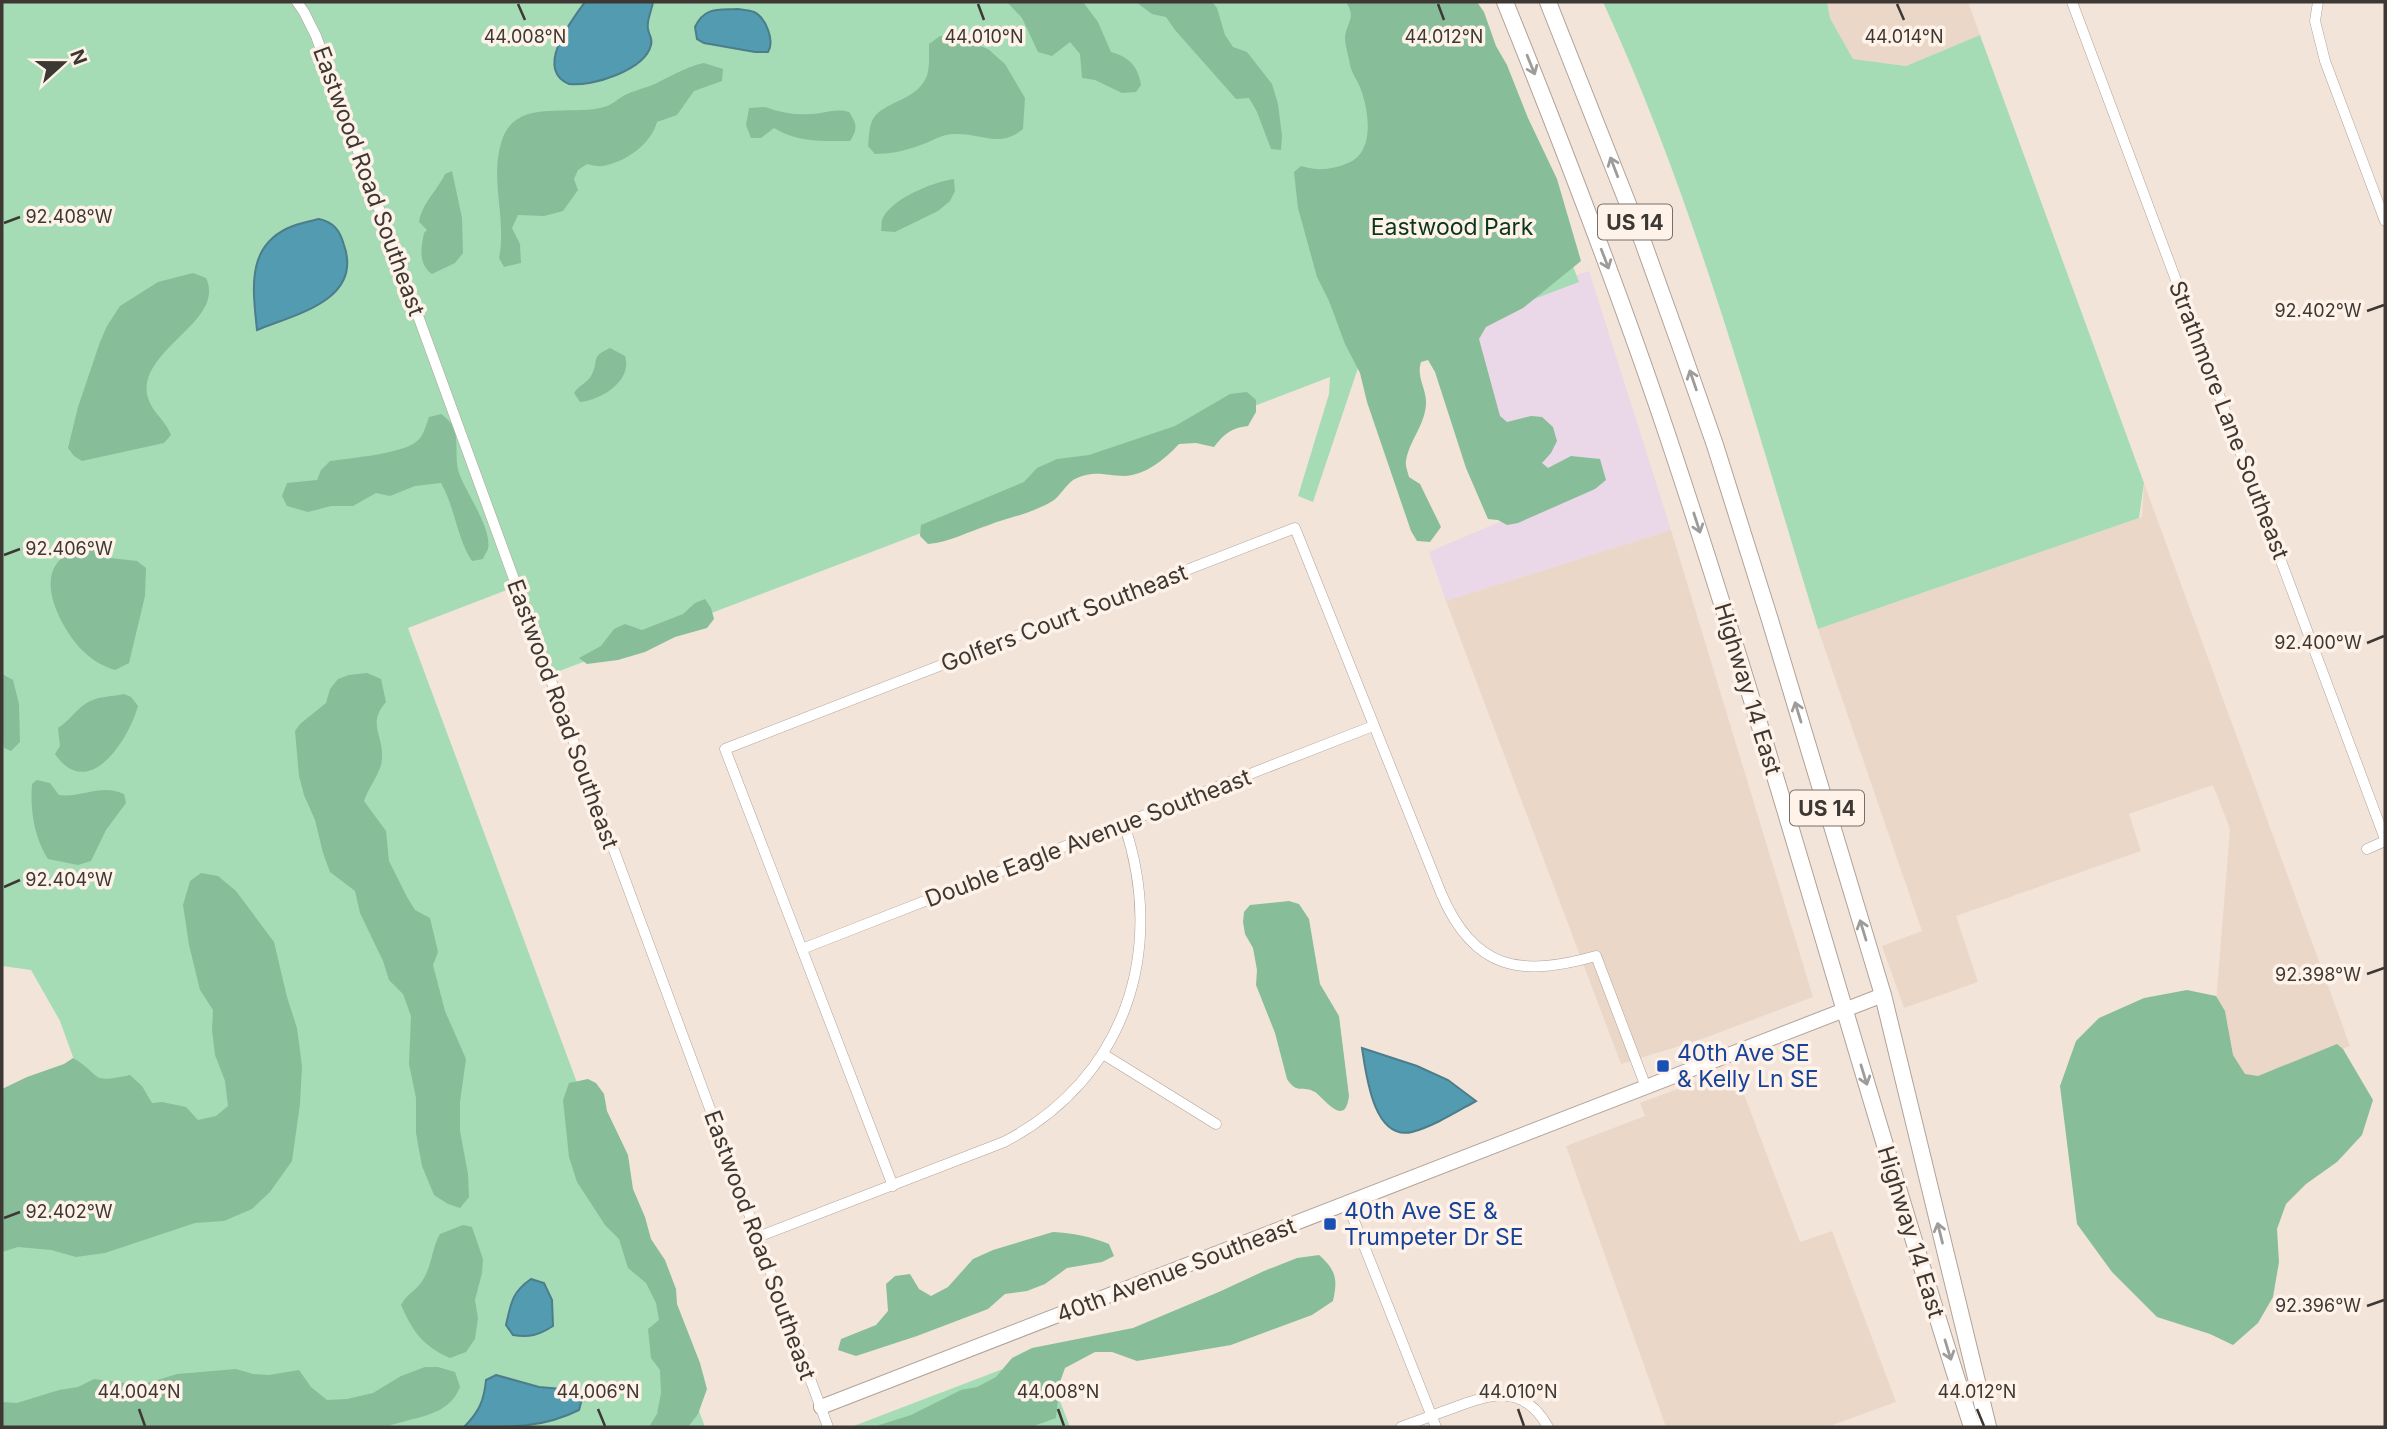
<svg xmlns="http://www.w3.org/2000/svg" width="2387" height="1429" font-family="Inter,sans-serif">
  <rect width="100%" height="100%" fill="#f3e4d9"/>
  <!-- commercial -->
  <path fill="#ead7e7" d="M1589,271L1671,530L1446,601L1429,552L1511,517L1443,320Z"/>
  <!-- built -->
  <g fill="#ebd7c7">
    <path d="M1827,2H1968L1980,35L1906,66L1853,59L1830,18Z"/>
    <path d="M2144,483L2350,1046L2208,1101L2230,829L2213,785L2129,814L2141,851L1956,916L1978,982L1904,1008L1882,946L1922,931L1818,629L2142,517Z"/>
    <path d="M1671,530L1813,997L1702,1039L1621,1064L1446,601Z"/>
    <path d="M1734,1068L1800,1242L1832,1231L1896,1402L1827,1427H1666L1566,1146L1645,1116L1640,1103Z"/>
  </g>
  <!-- green -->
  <g fill="#a5dcb6">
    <path d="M2,2H1473L1579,282L1359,365L1313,502L1298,496L1329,394L1330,377L549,675L517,586L408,628L705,1427H2V1140L90,1104L60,1021L31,970L2,966Z"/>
    <path d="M1603,2H1827L1830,18L1853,59L1906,66L1980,35L2144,483L2139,518L1818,629C1753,418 1696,203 1603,2Z"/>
    <path d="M1042,1354L1070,1427H851Z"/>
  </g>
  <!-- forest -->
  <g fill="#87be99">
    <path d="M1007,2H1083L1098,22L1111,52C1129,57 1138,66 1141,85L1136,92L1122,93L1095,80L1082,78L1080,54L1070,42L1052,56L1038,52L1022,18Z"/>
    <path d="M1136,2H1212L1217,8L1225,35L1233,47L1247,52L1272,84L1278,104L1282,136L1281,150L1271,149L1257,112L1249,98L1236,99L1175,30L1166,17L1152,14Z"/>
    <path d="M1346,2H1477L1484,12L1496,46L1507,65L1528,118L1557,179L1581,261L1523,308L1486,327L1479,339L1500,416L1507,422L1531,416L1542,417L1553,427L1557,441L1551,453L1542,463L1548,468L1571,456L1600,459L1606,480L1595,489L1518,523L1507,525L1498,520L1488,519L1466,468L1435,372L1428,360L1421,362C1416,378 1427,389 1426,404C1425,425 1409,441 1406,461C1405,466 1408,472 1409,477L1420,484L1441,527L1430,542L1417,541L1411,531L1367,402L1360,373L1345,344L1329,301L1317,277L1298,208L1294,172L1301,166C1317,171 1332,170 1348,163C1375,152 1369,112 1361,90C1358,81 1352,74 1350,65C1349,57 1345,46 1345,38C1346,22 1357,19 1346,2Z"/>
    <path d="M940,36L957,37L988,49L1005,64L1025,98L1023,129C1000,149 982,133 955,134C941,134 931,142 918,146C904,151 890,154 875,154L868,146C869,138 869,126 873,119C884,101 914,102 926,78C930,69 929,55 929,44Z"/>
    <path d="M704,63L723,69L722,81L694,91L677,115L657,122C651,144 626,162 603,166C598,167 592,165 587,164L578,170L574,179L578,190L563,211L544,216L518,215L512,228L520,244L521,263L504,267L499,258C507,219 489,178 502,140C516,96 573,118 607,106C613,104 619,98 625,95C633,91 641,89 650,86C669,78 684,67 704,63Z"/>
    <path d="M765,107C784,114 802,116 821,113C832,111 838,109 849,112C857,124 858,129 850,141C823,141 798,143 774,128L761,138H751L746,125L749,108Z"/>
    <path d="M452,171L462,218L463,253L455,263L432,274C418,264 421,248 424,233L427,230L419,222C422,203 437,191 445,174Z"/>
    <path d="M954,179L955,191L950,201L938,211L895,232L881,231C882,227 881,223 882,220C890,199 933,182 954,179Z"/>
    <path d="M193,273L206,278C227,322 135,350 148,398C152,412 166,421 171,435L164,443L82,461L74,456L68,448L78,407L100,342L107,326L120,306L158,282Z"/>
    <path d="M610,348L625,356C633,380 602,400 580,402L574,393C579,385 587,383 591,376C600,361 589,357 610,348Z"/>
    <path d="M1247,392L1256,400V412L1248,426C1231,428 1224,434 1214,447L1196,443L1179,444C1165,459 1146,475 1124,476C1106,476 1095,470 1077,478C1067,482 1062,494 1054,500C1034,513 1010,517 989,525C967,532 950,542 928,544L920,536L921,525L1024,482L1037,468L1057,459L1089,455L1175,426L1230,394Z"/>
    <path d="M441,414C465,430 452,451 459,473C466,493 492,528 488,549C487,552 484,555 483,559L472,561C457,539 455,507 441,483L415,486L390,496L376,493L353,506H331L308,512L287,506L282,496L287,483L317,480L321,470L330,461C351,458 400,454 416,442C424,436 426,425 429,417Z"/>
    <path d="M88,547L111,558L137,561L146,568L145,596L129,663L115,670C102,666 92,660 82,650C63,630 34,580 63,557C70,551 79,550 88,547Z"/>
    <path d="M705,599L711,608L714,619L707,628L675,637L645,652L618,660L587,664L579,658L601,646L614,629L625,624L642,630L683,614L695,603Z"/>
    <path d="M367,673L381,679L386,702C365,726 387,737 381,765C378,776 368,789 364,801L386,831L389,861L407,897L415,910L430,918L438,952L433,965L445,1011L466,1059L460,1102V1131L468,1174L469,1197L460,1208L448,1204L434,1195L422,1166L416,1133V1098L409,1064L411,1016L403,994L389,980L383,961L360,913L355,891L330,872L323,853L315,820L304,795L299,776L295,731L300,724L326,703L330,689L338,679L349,675Z"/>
    <path d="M2,674L13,680L19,704L20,742L11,751L4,748L2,734Z"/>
    <path d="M124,694L131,697L138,706C129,739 89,803 55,754L60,746L58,728C69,721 75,711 85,704C96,696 111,697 124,694Z"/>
    <path d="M37,780L50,783L59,795C81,798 102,783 124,794L126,803L106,830L91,861L78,865L48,859C34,837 30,809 32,784Z"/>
    <path d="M201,873L218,876L236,891L274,942L287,997L297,1028L302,1066L300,1104L292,1161L270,1192L252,1209L224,1221L195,1223L105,1253L76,1257L51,1250L18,1247L2,1252V1089L27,1077L64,1064L73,1058C104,1076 87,1084 130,1075L142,1086L152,1103L162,1102L186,1107L198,1120L216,1116L228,1106L225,1081L215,1055L212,1030L213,1010L200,990L189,945L183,905L190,881Z"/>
    <path d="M1289,901L1299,904L1309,919L1320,984L1339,1016L1349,1096C1345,1129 1324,1098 1315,1092C1303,1085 1297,1095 1287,1079L1275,1033L1256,985L1257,970L1253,948L1245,934L1243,922L1244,912L1250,905Z"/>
    <path d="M2187,990L2216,996L2225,1011L2233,1055L2245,1074L2258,1076L2337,1044L2343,1049L2373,1100L2362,1135L2337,1162L2306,1184L2286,1204L2277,1229L2279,1262L2273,1297L2258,1323L2233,1345L2210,1334L2157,1317L2112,1272L2077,1224L2060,1086L2076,1041L2099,1018L2144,998Z"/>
    <path d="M588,1079L596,1083L604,1094L607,1111L628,1155L633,1189L645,1217L651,1239L665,1260L676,1289L677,1304L700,1363L707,1389L698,1414L688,1427H649L657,1414L661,1393L660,1370L651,1358L648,1329L659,1320L656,1303L646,1283L628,1268L619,1239L605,1225L577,1182L569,1157L563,1100L569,1083Z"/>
    <path d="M463,1225L472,1227L483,1259L482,1273L475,1300L478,1318L475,1339L466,1352L450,1358C423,1346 413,1332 401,1305C407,1293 418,1290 424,1278C432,1264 432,1248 440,1234Z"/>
    <path d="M1053,1232C1073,1233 1089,1236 1109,1244L1114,1256L1102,1262L1067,1268L1045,1284L1027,1291L1005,1294L988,1309L917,1336L856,1356L838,1350L841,1339L876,1325L888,1311L886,1284L895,1276L910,1274L919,1289L931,1296L948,1287L973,1259L993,1250Z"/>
    <path d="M1319,1255C1336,1270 1338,1279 1333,1301L1312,1315L1231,1345L1137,1361L1112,1352H1095L1065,1368L1060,1382L1056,1418L1031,1427H873L911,1415L961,1390L977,1387L996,1377L1012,1358L1032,1348L1133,1328L1221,1291L1264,1271L1297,1258Z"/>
    <path d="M425,1367H438L455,1372L460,1387C448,1418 414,1416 386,1427H2V1402L17,1403L59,1390L78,1387L94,1379L141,1385L177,1374L236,1369L253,1374L269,1375L299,1370L311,1387L327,1400L347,1399L373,1393L401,1376Z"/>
  </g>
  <!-- water -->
  <g fill="#539bb0" stroke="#4c7d8a" stroke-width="2">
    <path d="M585,2H653C652,10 646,21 648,29C649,36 653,38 651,45C645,70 592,87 569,84C534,69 571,21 585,2Z"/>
    <path d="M737,9C743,10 749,10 754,12C766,18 775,41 768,52H755L704,43L697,39L695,27C704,7 718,10 737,9Z"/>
    <path d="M319,219C334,222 340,231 344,245C363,300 296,314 257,330C253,290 245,244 293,226C301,223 311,221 319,219Z"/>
    <path d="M1362,1048L1417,1066L1448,1080L1476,1101C1456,1112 1434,1126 1412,1132C1373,1141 1366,1073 1362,1048Z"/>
    <path d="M531,1279L544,1283L552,1300L553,1326C539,1335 529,1338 513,1335L506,1325C511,1303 512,1292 531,1279Z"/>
    <path d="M496,1375L539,1387L573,1390L582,1399L579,1410C541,1429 506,1427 464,1427C479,1412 484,1401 486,1380Z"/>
  </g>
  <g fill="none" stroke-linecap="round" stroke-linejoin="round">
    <defs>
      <g id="street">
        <path d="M297,2L304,12L316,36L549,675L828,1427"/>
        <path d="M2072,2L2385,839"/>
        <path d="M2318,2L2315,21L2325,61L2385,221"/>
        <path d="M2367,849L2385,841"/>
        <path d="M802,949L1373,726"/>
        <path d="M1103,1054L1216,1124"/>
        <path d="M893,1186L725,749L1295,528L1441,893C1474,971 1521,977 1596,956L1646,1087"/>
        <path d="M1347,1203L1436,1427"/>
        <path d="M758,1237L1004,1142C1125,1079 1167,951 1124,824"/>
        <path d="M1401,1427C1418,1421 1436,1414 1453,1408C1492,1393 1524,1384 1548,1427"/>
      </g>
      <path id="secondary" d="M821,1407L1883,995"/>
      <g id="primary">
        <path d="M1505,2C1566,153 1625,306 1676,461C1782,781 1869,1107 1972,1427"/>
        <path d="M1548,2L1643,242L1680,345L1715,445L1770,620L1883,995L1988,1427"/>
      </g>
    </defs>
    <!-- street casing -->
    <use href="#street" stroke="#b0a298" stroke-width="11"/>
    <!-- secondary casing -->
    <use href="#secondary" stroke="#b0a298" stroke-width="16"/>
    <!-- primary casing -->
    <use href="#primary" stroke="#b0a298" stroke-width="18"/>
    <!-- street -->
    <use href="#street" stroke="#fff" stroke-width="10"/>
    <!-- secondary -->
    <use href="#secondary" stroke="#fff" stroke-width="14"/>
    <!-- primary -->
    <use href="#primary" stroke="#fff" stroke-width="16"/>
  </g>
  <!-- one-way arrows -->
  <defs><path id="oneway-shaft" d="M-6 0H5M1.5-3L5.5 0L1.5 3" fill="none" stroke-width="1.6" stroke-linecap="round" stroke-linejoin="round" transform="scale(1.75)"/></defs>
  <g stroke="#9e9c99">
    <use href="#oneway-shaft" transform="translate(1531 65) rotate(68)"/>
    <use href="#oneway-shaft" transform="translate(1614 167) rotate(-111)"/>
    <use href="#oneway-shaft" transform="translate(1605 259) rotate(69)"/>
    <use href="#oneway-shaft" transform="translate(1693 380) rotate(-109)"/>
    <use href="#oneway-shaft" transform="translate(1697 523) rotate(72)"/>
    <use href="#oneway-shaft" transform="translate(1798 712) rotate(-107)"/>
    <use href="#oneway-shaft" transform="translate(1863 930) rotate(-107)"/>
    <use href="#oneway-shaft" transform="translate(1864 1075) rotate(73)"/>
    <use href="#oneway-shaft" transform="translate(1940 1233) rotate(-104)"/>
    <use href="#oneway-shaft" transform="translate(1948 1350) rotate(73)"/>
  </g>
  <!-- ticks -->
  <path fill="none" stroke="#3d3833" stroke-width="2.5" d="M518,4L525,20M978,4L984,20M1438,4L1444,20M1897,4L1904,20M4,223L20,217M2367,311L2384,305M4,555L20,549M2367,643L2384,636M4,887L20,880M2367,974L2384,968M4,1218L20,1212M2367,1306L2384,1300M139,1409L145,1426M598,1409L605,1426M1058,1409L1064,1426M1518,1409L1524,1426M1977,1409L1984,1426"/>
  <!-- markers -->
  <g fill="#1a4fb4" stroke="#fef2e9" stroke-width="2.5">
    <rect x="1656" y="1059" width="14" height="14" rx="3.5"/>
    <rect x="1323" y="1217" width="14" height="14" rx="3.5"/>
  </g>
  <g text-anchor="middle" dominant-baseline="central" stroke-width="7" stroke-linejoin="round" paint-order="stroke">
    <!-- shield labels -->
    <g fill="#fef2e9" stroke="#77706a" stroke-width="2">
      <rect x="1598" y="204.5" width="74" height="35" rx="5"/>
      <rect x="1790" y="790.5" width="74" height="35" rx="5"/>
    </g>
    <g font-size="21" font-weight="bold" fill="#3d3833">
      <text x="1635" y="222">US 14</text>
      <text x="1827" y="808">US 14</text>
    </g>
    <!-- street labels -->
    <g font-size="23" fill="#3d3833" stroke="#fef2e9">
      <text transform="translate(369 181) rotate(70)">Eastwood Road Southeast</text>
      <text transform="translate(2229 420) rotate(69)">Strathmore Lane Southeast</text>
      <text transform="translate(1064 618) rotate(-21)">Golfers Court Southeast</text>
      <text transform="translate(1748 689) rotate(73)">Highway 14 East</text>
      <text transform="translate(563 714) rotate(70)">Eastwood Road Southeast</text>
      <text transform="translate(1088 838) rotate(-21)">Double Eagle Avenue Southeast</text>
      <text transform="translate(1911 1232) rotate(73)">Highway 14 East</text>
      <text transform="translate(760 1245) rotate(70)">Eastwood Road Southeast</text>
      <text transform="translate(1176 1270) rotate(-21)">40th Avenue Southeast</text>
    </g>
    <!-- park labels -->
    <g font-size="23" fill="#09361d" stroke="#fef2e9">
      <text x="1452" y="227">Eastwood Park</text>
    </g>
    <!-- transit labels -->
    <g font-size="23" fill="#164399" stroke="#fef2e9" text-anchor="start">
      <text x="1677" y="1053">40th Ave SE<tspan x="1677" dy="26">&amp; Kelly Ln SE</tspan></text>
      <text x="1344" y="1211">40th Ave SE &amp;<tspan x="1344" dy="26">Trumpeter Dr SE</tspan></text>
    </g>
  </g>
  <g font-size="18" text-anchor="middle" fill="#3d3833" stroke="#fef2e9" stroke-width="7" stroke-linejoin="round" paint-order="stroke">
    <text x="984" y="43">44.010°N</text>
    <text x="1444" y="43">44.012°N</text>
    <text x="1904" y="43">44.014°N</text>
    <text x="525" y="43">44.008°N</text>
    <text x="69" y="223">92.408°W</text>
    <text x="2318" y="317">92.402°W</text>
    <text x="69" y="555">92.406°W</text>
    <text x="2318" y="649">92.400°W</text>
    <text x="69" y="886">92.404°W</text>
    <text x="2318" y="981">92.398°W</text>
    <text x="69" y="1218">92.402°W</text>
    <text x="2318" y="1312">92.396°W</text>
    <text x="139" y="1398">44.004°N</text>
    <text x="598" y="1398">44.006°N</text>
    <text x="1058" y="1398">44.008°N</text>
    <text x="1518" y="1398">44.010°N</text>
    <text x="1977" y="1398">44.012°N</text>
  </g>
  <!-- border -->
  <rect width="2387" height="1429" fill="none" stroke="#3d3833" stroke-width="7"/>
  <!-- north arrow -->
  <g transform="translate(63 63) rotate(69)" stroke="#fef2e9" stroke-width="5" paint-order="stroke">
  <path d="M0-5L12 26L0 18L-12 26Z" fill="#3d3833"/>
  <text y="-10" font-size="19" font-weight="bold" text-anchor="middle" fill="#3d3833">N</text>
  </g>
</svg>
